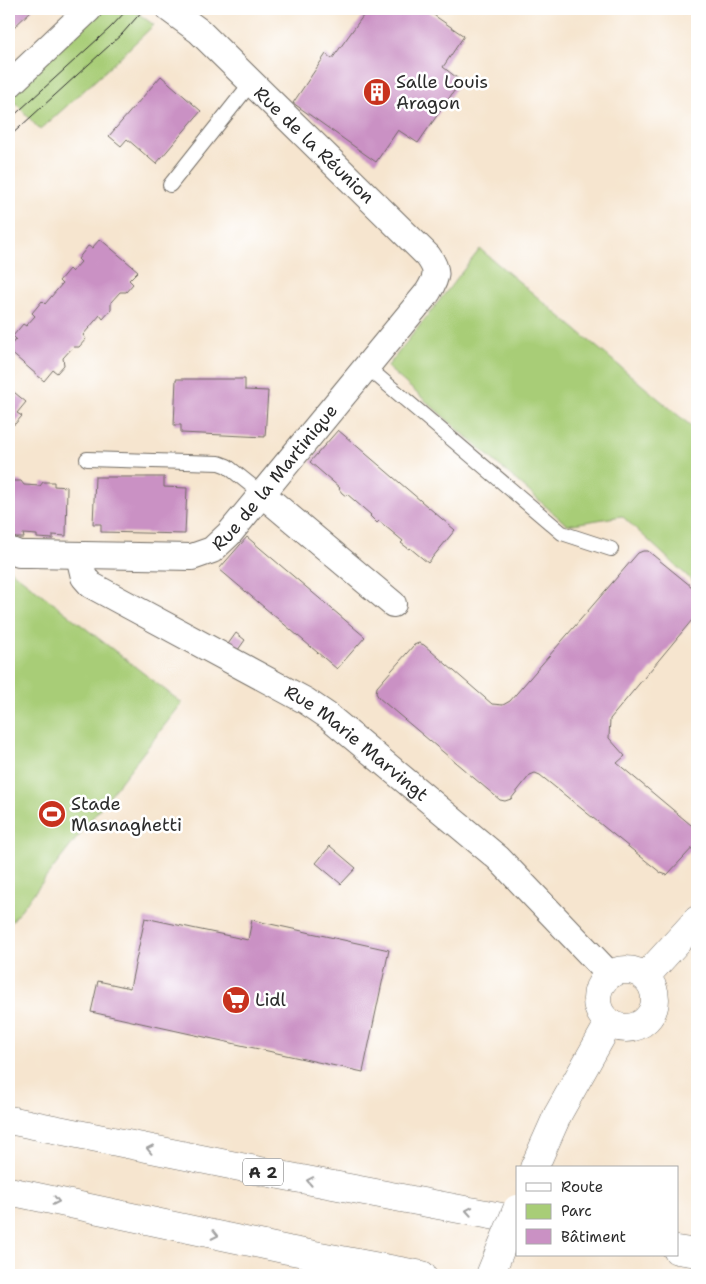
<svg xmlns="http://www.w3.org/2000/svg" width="706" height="1284" font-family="'Shantell Sans',sans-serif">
  <rect width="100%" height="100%" fill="#fff"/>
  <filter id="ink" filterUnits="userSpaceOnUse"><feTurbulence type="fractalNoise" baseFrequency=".02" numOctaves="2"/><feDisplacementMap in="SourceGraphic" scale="10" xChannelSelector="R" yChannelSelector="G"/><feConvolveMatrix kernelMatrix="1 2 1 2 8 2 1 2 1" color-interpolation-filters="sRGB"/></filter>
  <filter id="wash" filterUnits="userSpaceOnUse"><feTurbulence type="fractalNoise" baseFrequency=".0096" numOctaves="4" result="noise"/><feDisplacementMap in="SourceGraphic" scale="20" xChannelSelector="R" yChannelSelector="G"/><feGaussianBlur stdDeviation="1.12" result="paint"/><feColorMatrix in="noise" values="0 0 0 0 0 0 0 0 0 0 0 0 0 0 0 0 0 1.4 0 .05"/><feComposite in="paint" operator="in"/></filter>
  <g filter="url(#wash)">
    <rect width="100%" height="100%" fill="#f6e5cf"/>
    <!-- green -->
    <g fill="#a8cd77" stroke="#6a7c51">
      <path d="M101,9H132L154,25L99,77L40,130L9,96Z"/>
      <path d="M480,249L697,431V585L622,516L567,525L387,367Z"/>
      <path d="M9,569L182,703L9,925Z"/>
    </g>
    <g id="blocks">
      <!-- building -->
      <g fill="#ca91c4">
        <path d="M9,9H33L9,32Z"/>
        <path d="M368,9H425L464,36L443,67L461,81L418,143L398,130L376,162L293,103L326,54L332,59Z"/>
        <path d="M161,76L201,111L156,164L127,139L121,146L109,136Z"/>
        <path d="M100,239L138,271L129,280L133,284L126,292H120L111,302V310L103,319L100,315L83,335L86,339L79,347H73L63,358L64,365L57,373L53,370L44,381L9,351V347L16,339L13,336L23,324L26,326L35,316L32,313L42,301L45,304L62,284L59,281L69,269L72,272L81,262L78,259L88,246L92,248Z"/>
        <path d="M176,379H245V390L268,391L265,437L181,433V425H174Z"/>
        <path d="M9,388L26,402L17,413L22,416L15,424H9Z"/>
        <path d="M338,430L455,530L428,563L410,548L409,549L401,543L403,541L379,521L377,523L370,516L371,515L347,494L346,496L342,493L339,489L340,488L310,462Z"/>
        <path d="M95,477H164V487L187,488L185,534L101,532V524H93Z"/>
        <path d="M9,481H21L24,485L40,486L43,482H54V486L67,487L66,536L53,535V539L37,538V535L23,534L24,538H9Z"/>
        <path d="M247,537L365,637L337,669L219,569Z"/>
        <path d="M643,551H648L697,591V614L610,719L609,738L625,756L617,763L697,830V843L667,875L661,873L540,775L535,773L530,775L511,799L505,801L500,800L379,698L376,693L377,687L414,645L419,643L424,645L492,704L503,705L510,701L638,553Z"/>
        <path d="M236,633L245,640L235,654L226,647Z"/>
        <path d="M330,846L356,868L341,884L316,863Z"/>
        <path d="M145,918L248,940L252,920L389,950L363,1072L91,1012L98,981L130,988Z"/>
        <path d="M697,1106V1119L692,1116Z"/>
      </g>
    </g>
  </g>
  <g filter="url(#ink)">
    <use href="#blocks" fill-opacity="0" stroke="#726c64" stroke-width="1"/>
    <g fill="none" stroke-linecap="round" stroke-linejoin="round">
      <defs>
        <g id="lane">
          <path d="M170,185L251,83"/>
          <path d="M367,367L562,533L611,549"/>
          <path d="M87,459L219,463L227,466L262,494"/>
        </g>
        <g id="street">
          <path d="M9,85L89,9"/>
          <path d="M262,494L393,604"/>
          <path id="s1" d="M9,550L19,554H30L192,557L212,550L229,534L428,292C437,277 439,271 428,256L199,31L169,9"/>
          <path id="s2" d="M79,556L84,577L91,585L306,701L328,716L498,858L610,975"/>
        </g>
        <g id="secondary">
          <circle cx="626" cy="999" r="29"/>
          <path d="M645,977L697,920"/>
          <path d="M534,1168L558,1114L609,1023"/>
        </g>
        <g id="highway">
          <path d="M9,1120L275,1174L517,1220"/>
          <path d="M9,1191L288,1250L422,1275"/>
          <path d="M677,1250L697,1253"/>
        </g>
      </defs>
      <!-- lane casing -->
      <use href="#lane" stroke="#726c64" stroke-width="16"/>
      <!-- street casing -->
      <use href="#street" stroke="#726c64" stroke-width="28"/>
      <!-- secondary casing -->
      <use href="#secondary" stroke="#726c64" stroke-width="29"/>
      <!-- highway casing -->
      <use href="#highway" stroke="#726c64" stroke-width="29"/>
      <!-- lane -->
      <use href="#lane" stroke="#fff" stroke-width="14"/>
      <!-- street -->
      <use href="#street" stroke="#fff" stroke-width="26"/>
      <!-- secondary -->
      <use href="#secondary" stroke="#fff" stroke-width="28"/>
      <!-- highway -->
      <use href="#highway" stroke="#fff" stroke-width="28"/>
      <!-- tram -->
      <g stroke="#2b2b2b" stroke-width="1">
        <path d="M9,120L110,28L128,9"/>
        <path d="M9,137L122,34L144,9"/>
      </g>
      <defs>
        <path id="secondary-bridge" d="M490,1275L517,1209"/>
      </defs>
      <!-- secondary-bridge casing -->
      <use href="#secondary-bridge" stroke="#726c64" stroke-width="29" stroke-linecap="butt"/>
      <!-- secondary-bridge -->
      <use href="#secondary-bridge" stroke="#fff" stroke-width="28"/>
    </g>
    <!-- one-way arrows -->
    <defs><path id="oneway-chevron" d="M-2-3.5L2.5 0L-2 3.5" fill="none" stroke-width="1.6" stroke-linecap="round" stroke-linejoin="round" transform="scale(1.25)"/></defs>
    <g stroke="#a0a0a0">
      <use href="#oneway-chevron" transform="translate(150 1149) rotate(-168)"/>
      <use href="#oneway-chevron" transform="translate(310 1181) rotate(-169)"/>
      <use href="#oneway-chevron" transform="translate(56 1201) rotate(12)"/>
      <use href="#oneway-chevron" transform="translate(469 1211) rotate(-170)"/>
      <use href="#oneway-chevron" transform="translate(215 1235) rotate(12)"/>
    </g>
  </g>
  <!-- icons -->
  <defs>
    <symbol id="building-disc" viewBox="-11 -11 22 22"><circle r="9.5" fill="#c8321e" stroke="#fff"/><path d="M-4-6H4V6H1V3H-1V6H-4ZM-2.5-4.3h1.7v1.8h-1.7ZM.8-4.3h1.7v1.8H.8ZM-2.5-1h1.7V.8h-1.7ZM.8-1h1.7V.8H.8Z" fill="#fff"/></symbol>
    <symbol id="stadium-disc" viewBox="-11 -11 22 22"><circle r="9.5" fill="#c8321e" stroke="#fff"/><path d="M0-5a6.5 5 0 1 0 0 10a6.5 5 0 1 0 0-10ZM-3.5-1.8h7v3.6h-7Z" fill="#fff"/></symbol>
    <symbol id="supermarket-disc" viewBox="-11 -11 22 22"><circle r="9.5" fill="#c8321e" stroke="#fff"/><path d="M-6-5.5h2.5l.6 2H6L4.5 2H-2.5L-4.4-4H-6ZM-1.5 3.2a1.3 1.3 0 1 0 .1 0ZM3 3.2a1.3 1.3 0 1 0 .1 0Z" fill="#fff"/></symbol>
  </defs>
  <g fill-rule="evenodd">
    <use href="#building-disc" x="361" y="76" width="32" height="32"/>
    <use href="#stadium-disc" x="36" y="798" width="32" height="32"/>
    <use href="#supermarket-disc" x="220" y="984" width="32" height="32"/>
  </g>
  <g text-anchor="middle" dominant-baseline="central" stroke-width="5" stroke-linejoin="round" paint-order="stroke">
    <!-- shield labels -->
    <rect fill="#fff" stroke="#6b6b6b" stroke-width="1" x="243" y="1158.5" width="40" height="27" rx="4"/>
    <g font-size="16" font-weight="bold" fill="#2b2b2b">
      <text x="263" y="1172">A 2</text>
    </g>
    <!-- poi labels -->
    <g font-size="18" fill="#2b2b2b" stroke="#fff" text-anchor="start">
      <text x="396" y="82">Salle Louis<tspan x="396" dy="21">Aragon</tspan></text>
      <text x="71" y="804">Stade<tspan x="71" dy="21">Masnaghetti</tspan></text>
      <text x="255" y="1000">Lidl</text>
    </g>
    <!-- street labels -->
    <g font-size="18" fill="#2b2b2b" stroke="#fff">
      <text transform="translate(314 145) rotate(44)">Rue de la Réunion</text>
      <text stroke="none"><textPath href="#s1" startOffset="301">Rue de la Martinique</textPath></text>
      <text stroke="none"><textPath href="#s2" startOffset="342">Rue Marie Marvingt</textPath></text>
    </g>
  </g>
  <!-- margin -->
  <rect width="706" height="1284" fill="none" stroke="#fff" stroke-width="30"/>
  <!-- legend -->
  <rect x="516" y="1166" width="162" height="90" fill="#ffffff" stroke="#aaaaaa"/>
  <rect x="526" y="1183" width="25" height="8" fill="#ffffff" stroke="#aaaaaa"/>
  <text x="561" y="1192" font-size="15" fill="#2b2b2b">Route</text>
  <rect x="526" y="1204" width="25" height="15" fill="#a8cd77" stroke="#aaaaaa"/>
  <text x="561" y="1216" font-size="15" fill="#2b2b2b">Parc</text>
  <rect x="526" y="1229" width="25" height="15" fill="#ca91c4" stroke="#aaaaaa"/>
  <text x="561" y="1242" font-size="15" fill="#2b2b2b">Bâtiment</text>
</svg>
